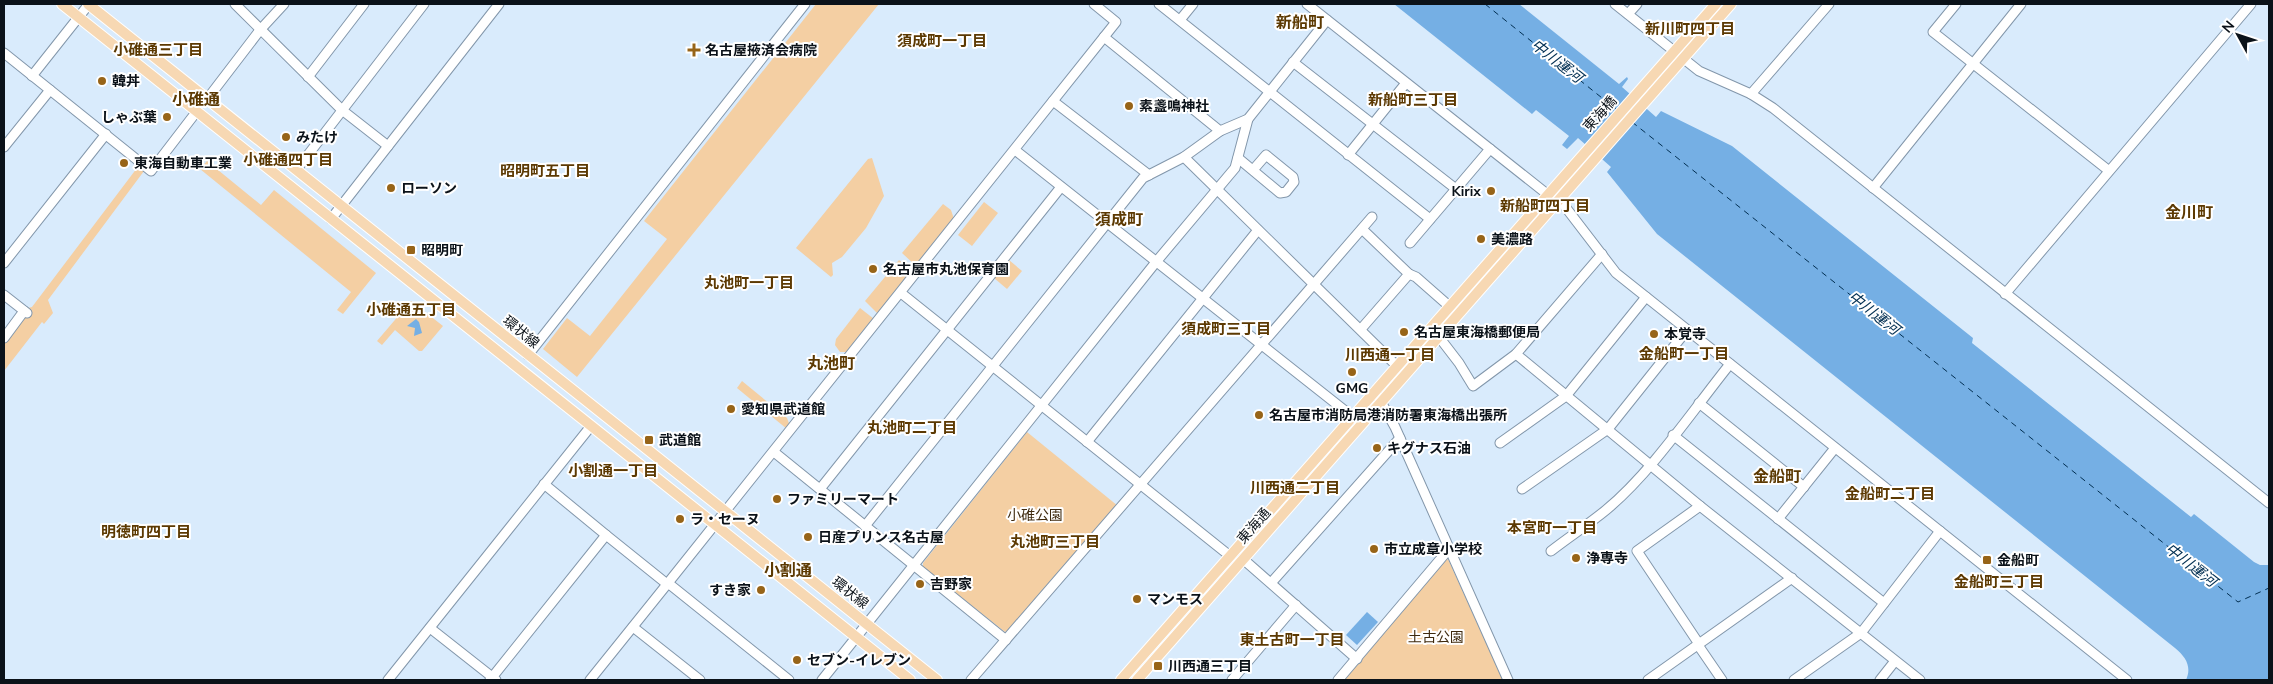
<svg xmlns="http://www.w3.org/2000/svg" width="2273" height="684" font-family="'Nunito Sans','Noto Sans JP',sans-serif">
  <rect width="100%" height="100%" fill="#d9ebfc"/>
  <!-- green -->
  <g fill="#f4cfa3">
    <path d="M816,4H879L577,377L543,349L567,318L590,336L667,239L644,221Z"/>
    <path d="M872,158L884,196L866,228L842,257L832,263L833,275L831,277L796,248L868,159Z"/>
    <path d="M207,161L261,205L274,190L376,273L343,314L337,310L351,292L200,169Z"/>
    <path d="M137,168L144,171L48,300L53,313L44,324L42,322L4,371V341L28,308L32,307Z"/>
    <path d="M984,202L998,213L972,246L958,235Z"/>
    <path d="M943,204L951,210L954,219L916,266L902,253Z"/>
    <path d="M899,260L912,271L878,314L865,301Z"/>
    <path d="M1009,260L1022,271L1007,289L994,278Z"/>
    <path d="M411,301L443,326L422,351H419L395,330L382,345L377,341Z"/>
    <path d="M860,308L874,319L848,352H840L835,345L836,339Z"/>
    <path d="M742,381L787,418L790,426L787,429L737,388Z"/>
    <path d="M1027,432L1118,506L1011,629L1005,632L923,567V563Z"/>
    <path d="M1448,559L1503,680H1343L1446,560Z"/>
  </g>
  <!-- water -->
  <g fill="#75afe4">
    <path d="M1394,4H1519L1619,84L1627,77L1628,79L1622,87L1656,117L1661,111L1732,146L1973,338L1972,343L2191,517L2194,514L2254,562L2260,565H2269V680H2186C2192,667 2186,657 2175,648L1657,234L1607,172L1611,167L1578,138L1567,149L1562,145L1569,136L1536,110L1532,114Z"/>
    <path d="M416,319L419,322L422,333L414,336L415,328L407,326Z"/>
    <path d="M1367,612L1378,622L1357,645L1346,635Z"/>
  </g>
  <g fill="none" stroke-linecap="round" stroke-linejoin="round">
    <!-- ferry -->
    <g stroke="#022f52" stroke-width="1" stroke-dasharray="6 5" stroke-linecap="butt">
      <path d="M1485,4L1617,110"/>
      <path d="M1632,122L2238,602L2269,588"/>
    </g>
    <defs>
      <g id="minor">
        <path d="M235,4L342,110L388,146"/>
        <path d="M1159,4L1430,219"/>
        <path d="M1307,4L1547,194L1560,200L1616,273L2127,680"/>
        <path d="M1615,4L1699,71L1751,94L1773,108L2269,503"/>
        <path d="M1956,4L1933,32L2108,170"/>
        <path d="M1628,14L1637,4"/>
        <path d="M1180,20L1193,4"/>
        <path d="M1104,37L1220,131"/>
        <path d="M4,53L151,171L197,111"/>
        <path d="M1293,62L1456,189"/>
        <path d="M32,76L89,4"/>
        <path d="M308,77L364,4"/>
        <path d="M1751,94L1829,4"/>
        <path d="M208,98L260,30L284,4"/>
        <path d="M1053,101L1149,175"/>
        <path d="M4,147L50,90"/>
        <path d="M1015,150L1358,421"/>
        <path d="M1348,155L1406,83"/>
        <path d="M1184,157L1397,366"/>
        <path d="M1238,158L1280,193L1286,192L1294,182L1293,177L1266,155L1253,170"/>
        <path d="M297,169L424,4"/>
        <path d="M1873,188L2021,4"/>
        <path d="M331,219L499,4"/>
        <path d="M1410,243L1490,149"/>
        <path d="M4,263L106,134"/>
        <path d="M1409,274L1416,277L1449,306"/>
        <path d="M901,293L1230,556"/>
        <path d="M2005,294L2251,4"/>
        <path d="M4,295L27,313"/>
        <path d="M1361,329L1409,274L1362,229"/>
        <path d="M1439,337L1459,363L1473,386L1516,354L1602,254"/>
        <path d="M4,338L24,311"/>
        <path d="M1516,354L1700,506L1920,680"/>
        <path d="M528,355L805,4"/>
        <path d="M1375,391L1395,427L1508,680"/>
        <path d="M1699,403L1804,487"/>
        <path d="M1673,435L1884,603"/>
        <path d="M1087,442L1258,230"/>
        <path d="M1500,443L1566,396L1646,297"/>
        <path d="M774,452L1006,640"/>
        <path d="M544,484L606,535"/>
        <path d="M820,489L1061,187"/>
        <path d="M1522,489L1608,429L1687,330"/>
        <path d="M1778,519L1835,448"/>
        <path d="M865,526L1143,178L1184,157L1220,131L1248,119L1327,20"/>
        <path d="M1551,551C1569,537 1589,524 1606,510C1651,473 1693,410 1730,364"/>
        <path d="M1243,559L1357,659"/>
        <path d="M668,583L1116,22L1094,4"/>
        <path d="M1271,583L1400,438"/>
        <path d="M633,627L700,680"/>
        <path d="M430,628L496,680"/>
        <path d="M1699,644L1637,551L1700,506"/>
        <path d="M1698,645L1722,680"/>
        <path d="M388,680L591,426"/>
        <path d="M490,680L606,535L667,584"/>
        <path d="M590,680L668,583L789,680"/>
        <path d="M822,680L1156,262L1235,168L1248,119"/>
        <path d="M971,680L1372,217"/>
        <path d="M1232,680L1296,605"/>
        <path d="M1338,680L1449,549"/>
        <path d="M1648,680L1792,578"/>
        <path d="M1794,680L1861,633L1940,531"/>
        <path d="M1880,680L1895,661"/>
      </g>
      <g id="major">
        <path d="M62,4L910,680"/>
        <path d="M88,4L937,680"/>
        <path d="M1121,680L1716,4"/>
        <path d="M1137,680L1731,4"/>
      </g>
    </defs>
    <!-- minor casing -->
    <use href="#minor" stroke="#8397ab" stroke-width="11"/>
    <!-- major casing -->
    <use href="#major" stroke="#fff" stroke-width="12"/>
    <!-- minor -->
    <use href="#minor" stroke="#fff" stroke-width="9"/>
    <!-- major -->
    <use href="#major" stroke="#f7d8b3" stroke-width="10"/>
  </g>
  <!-- markers -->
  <g fill="#976418" stroke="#fff" stroke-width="2">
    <path d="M691.5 42.5h5v5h5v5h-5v5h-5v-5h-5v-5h5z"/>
    <circle cx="102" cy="81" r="5"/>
    <circle cx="1129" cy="106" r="5"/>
    <circle cx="167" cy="117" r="5"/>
    <circle cx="286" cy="137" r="5"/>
    <circle cx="124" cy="163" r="5"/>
    <circle cx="391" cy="188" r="5"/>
    <circle cx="1491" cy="191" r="5"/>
    <circle cx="1481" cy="239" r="5"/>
    <rect x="406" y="245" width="10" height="10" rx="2.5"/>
    <circle cx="873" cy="269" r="5"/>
    <circle cx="1404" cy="332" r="5"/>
    <circle cx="1654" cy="334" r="5"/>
    <circle cx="1352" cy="372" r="5"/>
    <circle cx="731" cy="409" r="5"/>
    <circle cx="1259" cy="415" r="5"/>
    <rect x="644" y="435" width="10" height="10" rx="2.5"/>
    <circle cx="1377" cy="448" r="5"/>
    <circle cx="777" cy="499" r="5"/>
    <circle cx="680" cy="519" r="5"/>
    <circle cx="808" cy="537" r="5"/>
    <circle cx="1374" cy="549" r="5"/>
    <circle cx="1576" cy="558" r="5"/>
    <rect x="1982" y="555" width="10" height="10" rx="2.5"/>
    <circle cx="920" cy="584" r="5"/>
    <circle cx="761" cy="590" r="5"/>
    <circle cx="1137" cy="599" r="5"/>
    <circle cx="797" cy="660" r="5"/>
    <rect x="1153" y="661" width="10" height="10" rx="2.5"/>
  </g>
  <g text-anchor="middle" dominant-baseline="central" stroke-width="4" stroke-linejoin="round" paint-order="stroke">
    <!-- poi labels -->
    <g font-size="14" font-weight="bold" fill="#0b1219" stroke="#fff" text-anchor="start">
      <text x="705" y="50">名古屋掖済会病院</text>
      <text x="112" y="81">韓丼</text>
      <text x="1139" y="106">素盞鳴神社</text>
      <text x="157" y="117" text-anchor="end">しゃぶ葉</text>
      <text x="296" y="137">みたけ</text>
      <text x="134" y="163">東海自動車工業</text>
      <text x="401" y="188">ローソン</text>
      <text x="1481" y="191" text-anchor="end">Kirix</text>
      <text x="1491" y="239">美濃路</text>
      <text x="421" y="250">昭明町</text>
      <text x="883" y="269">名古屋市丸池保育園</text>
      <text x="1414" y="332">名古屋東海橋郵便局</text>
      <text x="1664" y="334">本覚寺</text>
      <text x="1352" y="388" text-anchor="middle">GMG</text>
      <text x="741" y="409">愛知県武道館</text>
      <text x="1269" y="415">名古屋市消防局港消防署東海橋出張所</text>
      <text x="659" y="440">武道館</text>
      <text x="1387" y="448">キグナス石油</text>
      <text x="787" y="499">ファミリーマート</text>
      <text x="690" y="519">ラ・セーヌ</text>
      <text x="818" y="537">日産プリンス名古屋</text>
      <text x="1384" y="549">市立成章小学校</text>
      <text x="1586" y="558">浄専寺</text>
      <text x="1997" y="560">金船町</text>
      <text x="930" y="584">吉野家</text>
      <text x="751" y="590" text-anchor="end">すき家</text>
      <text x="1147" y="599">マンモス</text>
      <text x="807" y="660">セブン-イレブン</text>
      <text x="1168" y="666">川西通三丁目</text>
    </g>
    <!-- street labels -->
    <g font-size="14" fill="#0b1219" stroke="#fff">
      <text transform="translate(1600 114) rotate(-48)">東海橋</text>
      <text transform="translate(521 332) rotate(39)">環状線</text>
      <text transform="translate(1254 526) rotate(-49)">東海通</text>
      <text transform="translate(850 593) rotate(38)">環状線</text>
    </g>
    <!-- park labels -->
    <g font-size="14" fill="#3f2a0e" stroke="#fff">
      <text x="1035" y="515">小碓公園</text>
      <text x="1436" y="637">土古公園</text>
    </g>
    <!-- neighbourhood labels -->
    <g font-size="15" font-weight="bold" fill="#5c3902" stroke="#fff">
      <text x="1690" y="29">新川町四丁目</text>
      <text x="942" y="41">須成町一丁目</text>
      <text x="158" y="50">小碓通三丁目</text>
      <text x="1413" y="100">新船町三丁目</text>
      <text x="288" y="160">小碓通四丁目</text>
      <text x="545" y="171">昭明町五丁目</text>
      <text x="1545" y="206">新船町四丁目</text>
      <text x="749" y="283">丸池町一丁目</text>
      <text x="411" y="310">小碓通五丁目</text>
      <text x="1226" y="329">須成町三丁目</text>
      <text x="1684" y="354">金船町一丁目</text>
      <text x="1390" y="355">川西通一丁目</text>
      <text x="912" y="428">丸池町二丁目</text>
      <text x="613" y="471">小割通一丁目</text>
      <text x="1295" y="488">川西通二丁目</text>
      <text x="1890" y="494">金船町二丁目</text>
      <text x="1552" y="528">本宮町一丁目</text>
      <text x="146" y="532">明徳町四丁目</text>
      <text x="1055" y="542">丸池町三丁目</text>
      <text x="1999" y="582">金船町三丁目</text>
      <text x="1292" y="640">東土古町一丁目</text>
    </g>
    <!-- water labels -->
    <g font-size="15" font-style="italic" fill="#022f52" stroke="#fff">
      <text transform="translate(1557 61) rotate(38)">中川運河</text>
      <text transform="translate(1874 313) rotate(38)">中川運河</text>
      <text transform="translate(2191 565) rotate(38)">中川運河</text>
    </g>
    <!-- quarter labels -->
    <g font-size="16" font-weight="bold" fill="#5c3902" stroke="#fff">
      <text x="1300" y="23">新船町</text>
      <text x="196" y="100">小碓通</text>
      <text x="2189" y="213">金川町</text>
      <text x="1119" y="220">須成町</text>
      <text x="831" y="364">丸池町</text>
      <text x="1777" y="477">金船町</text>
      <text x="788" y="571">小割通</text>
    </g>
  </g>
  <!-- border -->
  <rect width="2273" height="684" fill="none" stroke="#0b1219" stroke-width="10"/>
  <!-- north arrow -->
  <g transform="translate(2238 35) rotate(310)" stroke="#ffffff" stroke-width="4" paint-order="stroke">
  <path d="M0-4L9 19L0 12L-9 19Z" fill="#0b1219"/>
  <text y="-8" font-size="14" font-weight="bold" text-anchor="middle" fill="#0b1219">N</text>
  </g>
</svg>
